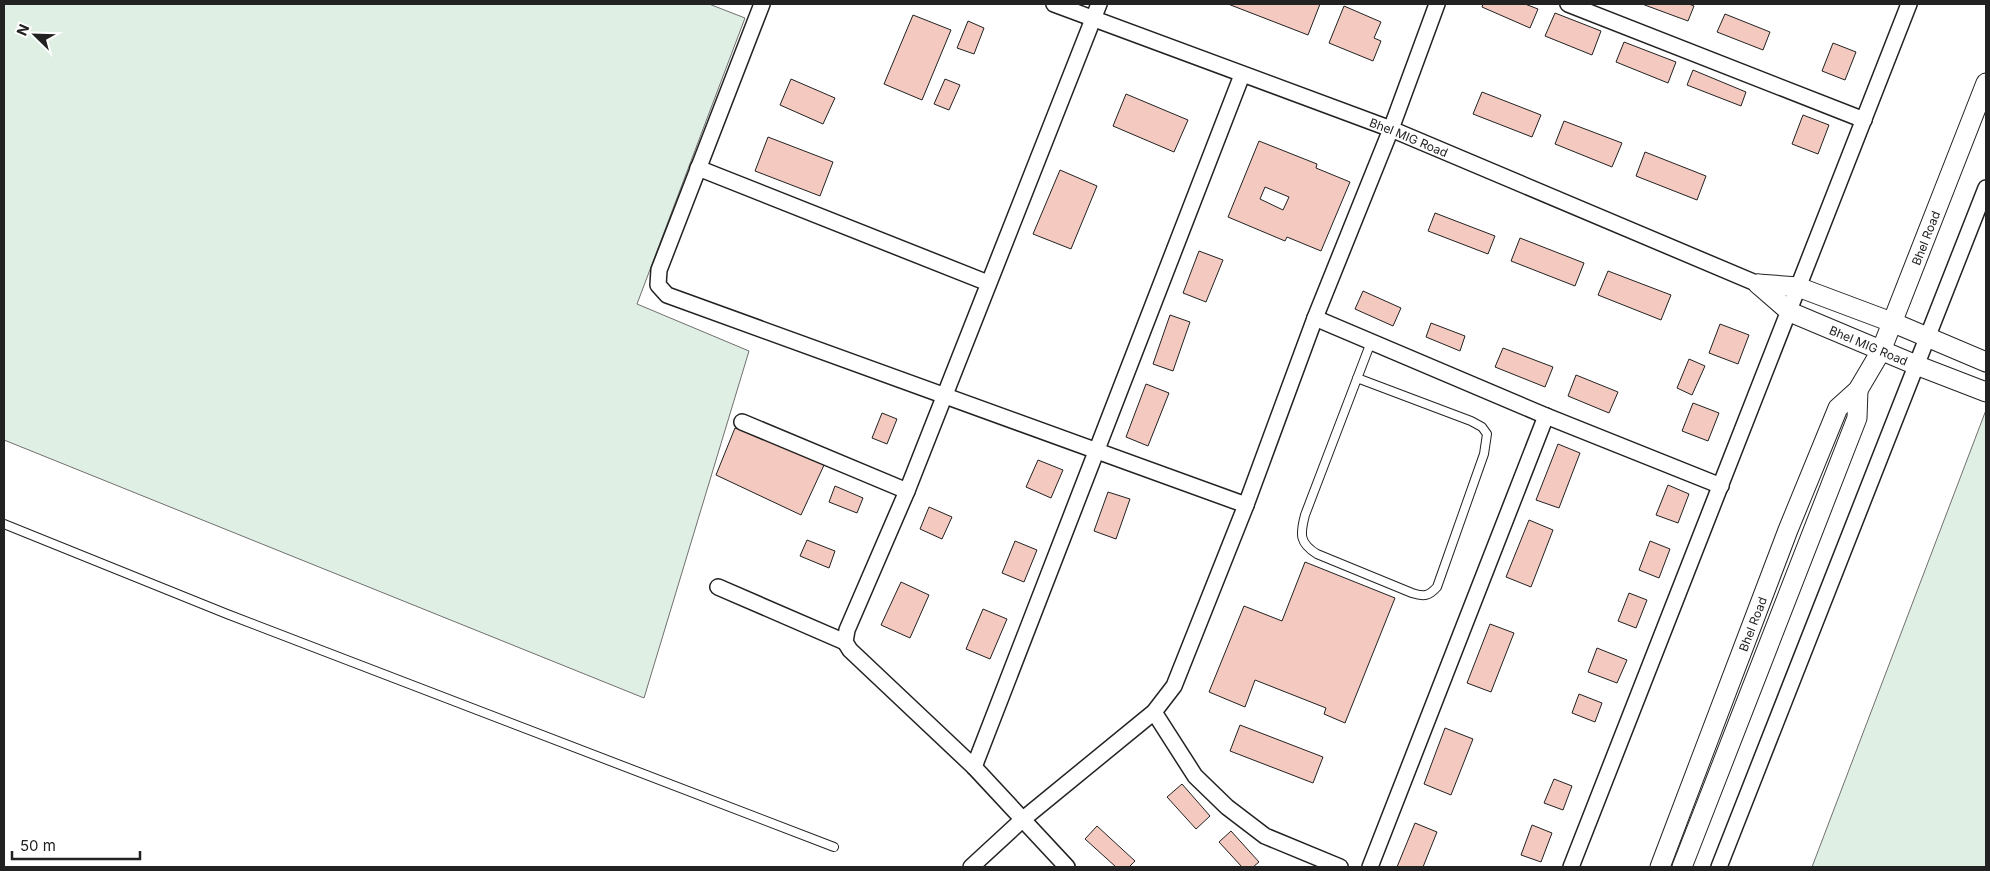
<svg xmlns="http://www.w3.org/2000/svg" width="1990" height="871" font-family="Inter,sans-serif">
  <rect width="100%" height="100%" fill="#fff"/>
  <!-- green -->
  <g fill="#e0efe3" stroke="#6f6f6f">
    <path d="M4,4H709L745,18L637,304L749,351L644,698L4,440Z"/>
    <path d="M1986,410V867H1812Z"/>
  </g>
  <!-- building -->
  <g fill="#f3c9c0" stroke="#222" fill-rule="evenodd">
    <path d="M1228,4H1320L1308,35Z"/>
    <path d="M1483,4H1525L1538,9L1530,28L1482,7Z"/>
    <path d="M1642,4H1689L1694,6L1688,21Z"/>
    <path d="M1344,6L1381,22L1374,38L1381,41L1373,61L1329,43Z"/>
    <path d="M1555,13L1601,31L1592,55L1545,36Z"/>
    <path d="M1725,14L1770,32L1763,50L1717,32Z"/>
    <path d="M913,15L951,30L922,100L884,84Z"/>
    <path d="M968,21L984,28L974,54L957,48Z"/>
    <path d="M1624,42L1676,62L1668,83L1616,62Z"/>
    <path d="M1833,43L1856,52L1845,80L1822,71Z"/>
    <path d="M1693,70L1746,92L1741,106L1687,85Z"/>
    <path d="M791,79L835,98L823,124L780,105Z"/>
    <path d="M945,79L960,85L949,110L934,104Z"/>
    <path d="M1482,92L1541,115L1532,137L1473,114Z"/>
    <path d="M1126,94L1188,120L1174,152L1113,126Z"/>
    <path d="M1803,115L1829,125L1818,154L1792,144Z"/>
    <path d="M1564,121L1622,143L1612,167L1555,144Z"/>
    <path d="M768,137L833,162L820,196L755,171Z"/>
    <path d="M1259,141L1317,164L1316,168L1350,182L1321,251L1287,237L1285,241L1228,217ZM1265,187L1289,197L1283,210L1260,199Z"/>
    <path d="M1645,152L1706,176L1697,200L1636,176Z"/>
    <path d="M1060,170L1097,186L1071,249L1033,234Z"/>
    <path d="M1435,213L1495,236L1488,254L1428,231Z"/>
    <path d="M1520,238L1584,263L1575,286L1511,261Z"/>
    <path d="M1199,251L1223,260L1206,302L1183,293Z"/>
    <path d="M1608,271L1671,295L1661,320L1598,295Z"/>
    <path d="M1363,291L1401,308L1393,326L1355,309Z"/>
    <path d="M1170,315L1190,322L1173,371L1153,364Z"/>
    <path d="M1431,323L1465,336L1460,351L1426,337Z"/>
    <path d="M1720,324L1749,335L1738,364L1709,353Z"/>
    <path d="M1503,348L1553,367L1545,387L1495,367Z"/>
    <path d="M1689,359L1705,366L1692,395L1677,388Z"/>
    <path d="M1576,375L1618,392L1609,413L1568,396Z"/>
    <path d="M1146,384L1169,393L1148,446L1126,437Z"/>
    <path d="M1693,403L1719,413L1708,441L1682,431Z"/>
    <path d="M882,413L897,419L887,444L872,438Z"/>
    <path d="M735,428L825,463L801,515L716,475Z"/>
    <path d="M1558,444L1580,453L1559,508L1536,500Z"/>
    <path d="M1038,460L1063,470L1051,498L1026,487Z"/>
    <path d="M1668,485L1689,494L1678,523L1656,515Z"/>
    <path d="M835,486L863,498L857,513L829,502Z"/>
    <path d="M1108,492L1130,499L1116,539L1094,531Z"/>
    <path d="M929,507L952,517L942,539L920,529Z"/>
    <path d="M1529,520L1553,530L1531,587L1506,577Z"/>
    <path d="M807,540L835,551L829,568L800,556Z"/>
    <path d="M1015,541L1037,550L1024,582L1002,573Z"/>
    <path d="M1650,541L1670,549L1659,578L1639,570Z"/>
    <path d="M1305,562L1395,598L1345,723L1324,714L1326,708L1255,680L1245,707L1209,692L1244,606L1282,621Z"/>
    <path d="M901,582L929,595L910,638L881,625Z"/>
    <path d="M1629,593L1647,600L1636,628L1618,621Z"/>
    <path d="M983,609L1007,619L990,659L966,649Z"/>
    <path d="M1490,624L1514,633L1491,692L1467,683Z"/>
    <path d="M1597,648L1627,660L1617,683L1588,672Z"/>
    <path d="M1579,694L1602,703L1595,722L1572,713Z"/>
    <path d="M1240,725L1323,757L1313,783L1230,751Z"/>
    <path d="M1445,728L1473,739L1451,795L1424,784Z"/>
    <path d="M1554,779L1572,786L1563,810L1544,803Z"/>
    <path d="M1182,784L1210,816L1196,829L1167,797Z"/>
    <path d="M1415,823L1437,832L1423,867H1397Z"/>
    <path d="M1532,825L1552,833L1541,862L1521,855Z"/>
    <path d="M1097,826L1135,861L1129,867H1116L1085,839Z"/>
    <path d="M1231,831L1259,862L1253,867H1242L1219,842Z"/>
  </g>
  <g fill="none" stroke-linecap="round" stroke-linejoin="round">
    <defs>
      <g id="service">
        <path d="M1357,378L1471,421L1482,427L1487,434L1484,454L1437,587C1429,596 1424,597 1412,593L1317,554C1299,543 1300,534 1305,515L1371,342"/>
        <path d="M4,524L227,614L834,847"/>
      </g>
      <g id="minor">
        <path d="M762,4L659,270L658,285L667,295L1246,505"/>
        <path id="s1" d="M1054,4L1391,129L1758,284"/>
        <path d="M1568,4L1864,120"/>
        <path d="M698,168L988,283"/>
        <path d="M1315,318L1546,416L1721,486"/>
        <path d="M742,422L907,491"/>
        <path d="M718,587L845,642"/>
        <path d="M1154,712L1195,776L1227,807L1265,836L1340,867"/>
        <path d="M974,767L1242,75"/>
        <path d="M971,867L1022,820L1154,712L1174,686L1246,505L1315,318L1391,129L1437,4"/>
        <path d="M1067,867L974,767L850,650L845,642L847,630L907,491L1099,4"/>
        <path d="M1370,867L1546,416"/>
        <path d="M1571,867L1909,4"/>
        <path d="M1719,867L1986,188"/>
      </g>
      <g id="tertiary">
        <path id="s2" d="M1758,284L1790,312L1916,365L1986,392"/>
        <path d="M1758,284L1798,287L1894,323L1986,362"/>
        <path id="s3" d="M1660,867L1788,530L1838,408L1858,390L1881,351L1986,83"/>
        <path d="M1682,867L1857,418L1858,390"/>
      </g>
    </defs>
    <!-- service casing -->
    <use href="#service" stroke="#222" stroke-width="10"/>
    <!-- minor casing -->
    <use href="#minor" stroke="#222" stroke-width="18"/>
    <!-- tertiary casing -->
    <use href="#tertiary" stroke="#222" stroke-width="21"/>
    <!-- service -->
    <use href="#service" stroke="#fff" stroke-width="8"/>
    <!-- minor -->
    <use href="#minor" stroke="#fff" stroke-width="15"/>
    <!-- tertiary -->
    <use href="#tertiary" stroke="#fff" stroke-width="19"/>
  </g>
  <g text-anchor="middle" dominant-baseline="central" stroke-width="4" stroke-linejoin="round" paint-order="stroke">
    <!-- street labels -->
    <g font-size="12" fill="#222" stroke="#fff">
      <text stroke="none"><textPath href="#s1" startOffset="379">Bhel MIG Road</textPath></text>
      <text stroke="none"><textPath href="#s3" startOffset="686">Bhel Road</textPath></text>
      <text stroke="none"><textPath href="#s2" startOffset="128">Bhel MIG Road</textPath></text>
      <text stroke="none"><textPath href="#s3" startOffset="260">Bhel Road</textPath></text>
    </g>
  </g>
  <!-- border -->
  <rect width="1990" height="871" fill="none" stroke="#222222" stroke-width="10"/>
  <!-- north arrow -->
  <g transform="translate(35 35) rotate(293)" stroke="#ffffff" stroke-width="4" paint-order="stroke">
  <path d="M0-4L9 19L0 12L-9 19Z" fill="#222222"/>
  <text y="-8" font-size="14" font-weight="bold" text-anchor="middle" fill="#222222">N</text>
  </g>
  <!-- scale -->
  <path d="M12 851v8h128v-8" fill="none" stroke="#222222" stroke-width="2.5"/>
  <text x="20" y="851" font-size="15" fill="#222222" stroke="#ffffff" stroke-width="4" paint-order="stroke">50 m</text>
</svg>
